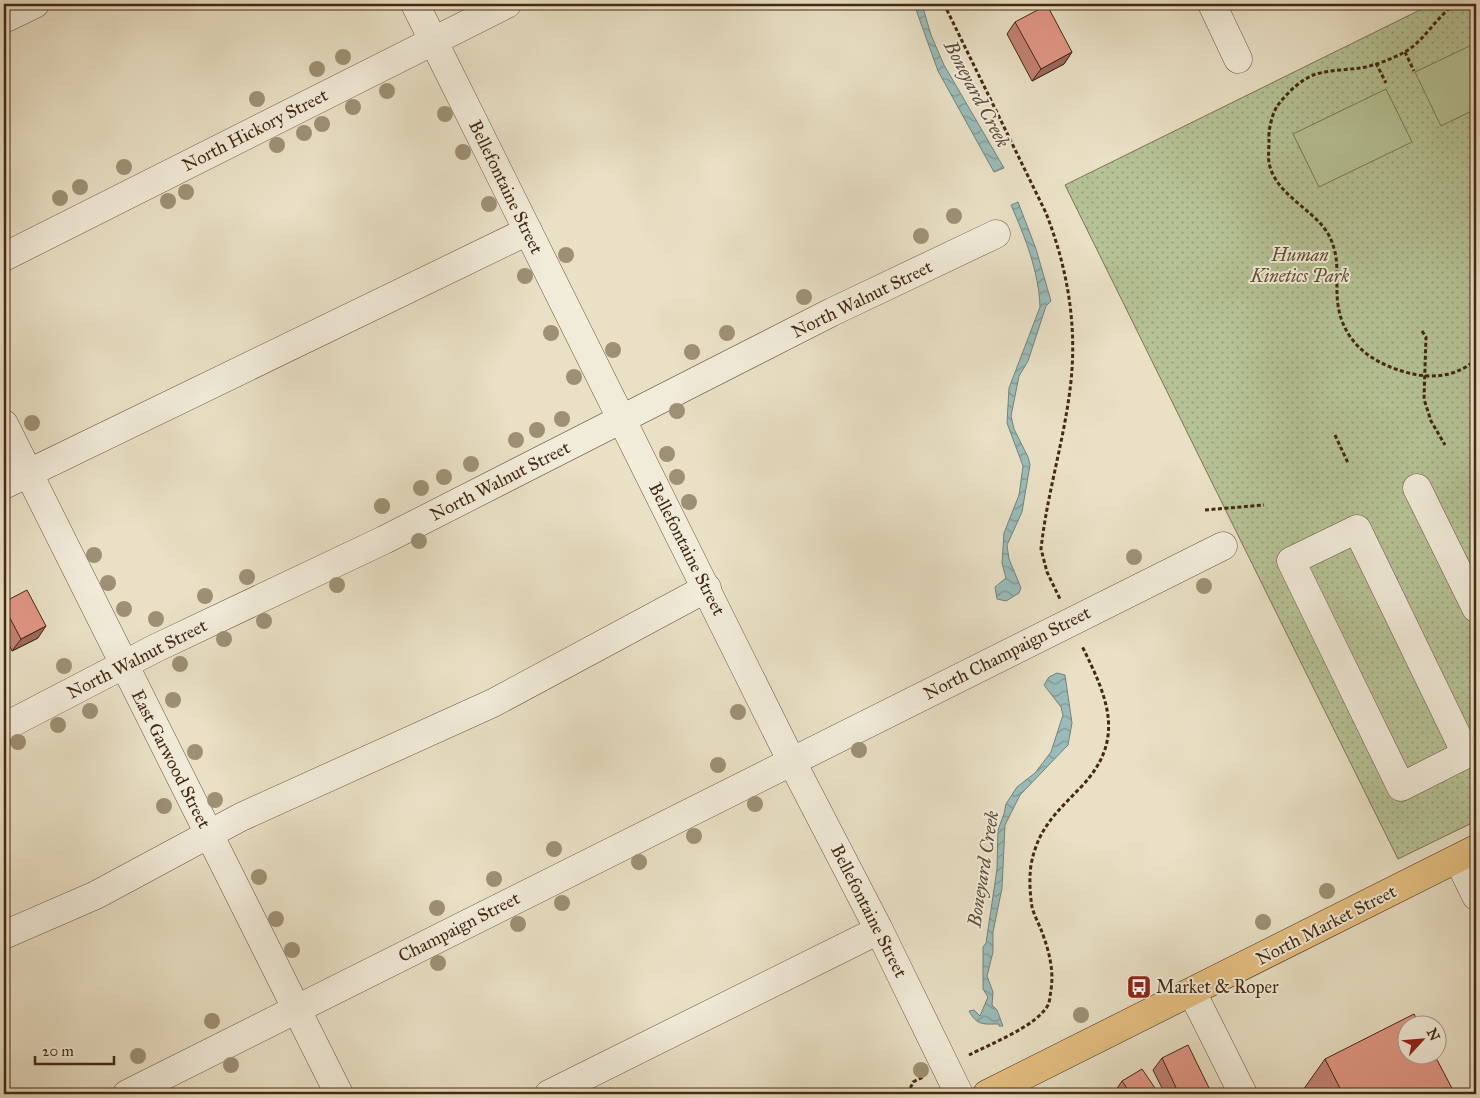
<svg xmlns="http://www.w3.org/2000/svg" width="1480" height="1098" font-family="'IM FELL Great Primer',serif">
  <defs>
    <pattern id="park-dots" width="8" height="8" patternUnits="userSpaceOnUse" patternTransform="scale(1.25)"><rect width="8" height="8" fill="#b5c295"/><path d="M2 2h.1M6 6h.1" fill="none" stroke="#959e78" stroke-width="1.8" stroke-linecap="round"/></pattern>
    <pattern id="water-waves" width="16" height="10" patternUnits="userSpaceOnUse" patternTransform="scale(1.25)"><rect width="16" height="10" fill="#99bcba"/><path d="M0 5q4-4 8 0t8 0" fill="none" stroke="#7e9996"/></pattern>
  </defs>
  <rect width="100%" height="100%" fill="#e9e0c5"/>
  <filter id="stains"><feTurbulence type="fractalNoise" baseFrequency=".004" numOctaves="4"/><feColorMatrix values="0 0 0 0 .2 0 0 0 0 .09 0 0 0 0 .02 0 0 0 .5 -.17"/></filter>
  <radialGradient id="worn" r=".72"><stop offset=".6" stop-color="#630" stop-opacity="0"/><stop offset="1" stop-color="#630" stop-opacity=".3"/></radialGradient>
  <!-- park -->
  <path fill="url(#park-dots)" stroke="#7c7653" d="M1432,4H1476V821L1398,859L1065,185Z"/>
  <!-- garden -->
  <g fill="#b5c295" stroke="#7c7653">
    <path d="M1476,43V109L1441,126L1415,72Z"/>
    <path d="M1386,89L1412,142L1319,187L1293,134Z"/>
  </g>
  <!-- water -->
  <g fill="url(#water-waves)" stroke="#778176">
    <path d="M914,4H922L931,35L944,65L1004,168L994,172L938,71Z"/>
    <path d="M1018,202L1036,249L1051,301L1046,306L1028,361L1019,376L1011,416L1014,429L1028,457L1030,465L1022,512L1007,545L1009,559L1021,588L1019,593L1006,601L997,599L995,587L1006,578L1002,563L1004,533L1019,495L1023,466L1007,423L1009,388L1040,307C1039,272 1025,237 1011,205Z"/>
    <path d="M1057,673L1065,675L1072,723L1068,745L1020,795L1005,825L1002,888L993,932V952L987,976L993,992L992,1005L997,1010L1003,1026H999V1024C984,1024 977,1026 969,1011L974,1010L980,1016L988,997L983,989V947L986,943L997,869L998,830L1004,814L1006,804L1017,787L1035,773L1051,752L1063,715L1061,707L1044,685L1049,677Z"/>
  </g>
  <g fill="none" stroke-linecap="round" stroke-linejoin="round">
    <defs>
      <g id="minor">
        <path d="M415,4L792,762L879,930L959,1094"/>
        <path d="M1212,4L1238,59"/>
        <path d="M4,19L35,4"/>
        <path d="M4,257L507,4"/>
        <path d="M4,424L339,1094"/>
        <path d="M4,485L528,231"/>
        <path d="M1417,488L1476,608"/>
        <path d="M4,727L156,648L384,540L832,312L996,234"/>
        <path d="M1466,754L1357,529L1291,561L1401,787L1476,749"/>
        <path d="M1458,859L1476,896"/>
        <path d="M4,935L96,895L241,817L493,703L707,588"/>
        <path d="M1192,992L1243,1094"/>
        <path d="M127,1094L1223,546"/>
        <path d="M549,1094L879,930"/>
      </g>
      <path id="major" d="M987,1094L1476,849"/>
    </defs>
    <!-- minor casing -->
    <use href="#minor" stroke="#6d573e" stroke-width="29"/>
    <!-- major casing -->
    <use href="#major" stroke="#442911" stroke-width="29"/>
    <!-- path -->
    <g stroke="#442911" stroke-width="3" stroke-dasharray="4 2.5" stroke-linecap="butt">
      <path d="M944,4L1046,213C1067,267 1077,323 1071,381C1065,438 1047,493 1041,549L1047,572L1060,599"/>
      <path d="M1455,4C1436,17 1424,42 1403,53C1391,59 1374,66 1360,68C1346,70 1330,70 1316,74C1301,79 1287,93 1278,105C1272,113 1268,131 1269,141C1269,148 1268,156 1269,163C1277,200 1323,211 1333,245C1340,265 1335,285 1338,305C1344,346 1377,366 1413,374C1435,379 1460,375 1476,359"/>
      <path d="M1405,52L1414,71"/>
      <path d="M1376,63L1386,83"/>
      <path d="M1472,272L1476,271"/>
      <path d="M1422,331L1426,337L1424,399L1431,421L1445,445"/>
      <path d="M1335,435L1348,463"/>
      <path d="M1205,510L1264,505"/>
      <path d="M969,1055C990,1044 1037,1026 1048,1005C1050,1001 1050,995 1051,990C1054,970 1049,951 1042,932C1039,924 1034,915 1032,907C1030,894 1029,879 1031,865C1038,828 1056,813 1081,787C1127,739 1107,697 1082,646"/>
      <path d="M912,1094L910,1089L913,1082L923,1077"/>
    </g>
    <!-- minor -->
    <use href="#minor" stroke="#f1ebd9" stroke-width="28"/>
    <!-- major -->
    <use href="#major" stroke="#e4c082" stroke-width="28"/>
  </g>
  <!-- trees -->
  <g fill="#9e9074">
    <circle cx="343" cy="57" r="8"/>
    <circle cx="317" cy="69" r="8"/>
    <circle cx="387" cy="91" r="8"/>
    <circle cx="257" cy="99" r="8"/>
    <circle cx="353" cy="107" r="8"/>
    <circle cx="445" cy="114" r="8"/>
    <circle cx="322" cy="124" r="8"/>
    <circle cx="304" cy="133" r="8"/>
    <circle cx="277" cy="145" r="8"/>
    <circle cx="463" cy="152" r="8"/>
    <circle cx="124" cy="167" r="8"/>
    <circle cx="80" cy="187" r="8"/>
    <circle cx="186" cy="192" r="8"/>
    <circle cx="60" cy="198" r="8"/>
    <circle cx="168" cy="201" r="8"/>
    <circle cx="489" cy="204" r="8"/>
    <circle cx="954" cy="216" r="8"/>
    <circle cx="921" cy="236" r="8"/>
    <circle cx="566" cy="255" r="8"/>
    <circle cx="525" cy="276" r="8"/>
    <circle cx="804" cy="297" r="8"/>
    <circle cx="551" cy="333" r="8"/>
    <circle cx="727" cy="333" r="8"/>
    <circle cx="613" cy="350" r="8"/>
    <circle cx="692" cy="352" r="8"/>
    <circle cx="574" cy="377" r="8"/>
    <circle cx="677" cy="411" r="8"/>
    <circle cx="562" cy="419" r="8"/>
    <circle cx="32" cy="423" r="8"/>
    <circle cx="537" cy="430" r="8"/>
    <circle cx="516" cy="440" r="8"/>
    <circle cx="667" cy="454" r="8"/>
    <circle cx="471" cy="464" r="8"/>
    <circle cx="444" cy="477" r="8"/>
    <circle cx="677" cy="477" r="8"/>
    <circle cx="421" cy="488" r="8"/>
    <circle cx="689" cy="502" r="8"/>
    <circle cx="382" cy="506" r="8"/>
    <circle cx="419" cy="541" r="8"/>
    <circle cx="94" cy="555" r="8"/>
    <circle cx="1134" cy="557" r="8"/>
    <circle cx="247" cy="577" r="8"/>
    <circle cx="108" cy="583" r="8"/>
    <circle cx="337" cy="585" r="8"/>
    <circle cx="1204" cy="586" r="8"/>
    <circle cx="205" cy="596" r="8"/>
    <circle cx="124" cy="609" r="8"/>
    <circle cx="156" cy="619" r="8"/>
    <circle cx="264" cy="621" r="8"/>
    <circle cx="224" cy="639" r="8"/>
    <circle cx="180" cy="664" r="8"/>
    <circle cx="64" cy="666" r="8"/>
    <circle cx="173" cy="700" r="8"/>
    <circle cx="90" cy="711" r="8"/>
    <circle cx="738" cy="712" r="8"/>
    <circle cx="58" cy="725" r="8"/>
    <circle cx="18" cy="742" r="8"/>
    <circle cx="859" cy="750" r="8"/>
    <circle cx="195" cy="752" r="8"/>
    <circle cx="718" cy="765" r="8"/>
    <circle cx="215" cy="800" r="8"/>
    <circle cx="755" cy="804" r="8"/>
    <circle cx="164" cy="806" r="8"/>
    <circle cx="694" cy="836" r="8"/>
    <circle cx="554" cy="849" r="8"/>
    <circle cx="639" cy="862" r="8"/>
    <circle cx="259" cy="877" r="8"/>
    <circle cx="494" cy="879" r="8"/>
    <circle cx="1327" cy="891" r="8"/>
    <circle cx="562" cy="903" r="8"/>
    <circle cx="437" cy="908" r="8"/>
    <circle cx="276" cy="919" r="8"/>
    <circle cx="1263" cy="922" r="8"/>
    <circle cx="518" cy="924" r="8"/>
    <circle cx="292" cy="950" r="8"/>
    <circle cx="438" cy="963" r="8"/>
    <circle cx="1081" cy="1015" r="8"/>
    <circle cx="212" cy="1021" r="8"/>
    <circle cx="138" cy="1056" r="8"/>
    <circle cx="231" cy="1065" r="8"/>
    <circle cx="921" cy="1070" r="8"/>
  </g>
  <!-- wall -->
  <g fill="#c28273" stroke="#442911">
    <path d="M1015,22L1072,52L1064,64L1032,81L1007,34Z"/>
    <path d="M4,602L38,638L12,651L4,634Z"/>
    <path d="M1162,1058L1212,1094H1165L1153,1070Z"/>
    <path d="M1325,1059L1455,1094H1305L1303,1090Z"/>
    <path d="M1122,1081L1159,1094H1115L1114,1093Z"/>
  </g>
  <!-- shaded-wall -->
  <g fill="#9e6a5e" stroke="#442911">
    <path d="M1072,52L1064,64L1032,81L1041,69Z"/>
    <path d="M46,626L38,638L12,651L21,639Z"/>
  </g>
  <!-- building -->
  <g fill="#e19786" stroke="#442911">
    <path d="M1047,5L1072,52L1041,69L1015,22Z"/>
    <path d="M27,590L46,626L21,639L4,607V602Z"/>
    <path d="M1414,1014L1420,1026H1408V1056H1435L1455,1094H1343L1325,1059Z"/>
    <path d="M1188,1045L1212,1094H1179L1162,1058Z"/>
    <path d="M1142,1069L1159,1094H1131L1122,1081Z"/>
    <path d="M1092,1091L1096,1094H1089Z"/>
  </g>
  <!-- icons -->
  <defs>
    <symbol id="bus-square" viewBox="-11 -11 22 22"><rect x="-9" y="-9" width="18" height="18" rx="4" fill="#8f2418" stroke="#f1ebd9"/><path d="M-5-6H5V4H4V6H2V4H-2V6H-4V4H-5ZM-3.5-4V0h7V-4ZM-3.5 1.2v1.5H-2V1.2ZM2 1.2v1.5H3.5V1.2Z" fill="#fff"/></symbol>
  </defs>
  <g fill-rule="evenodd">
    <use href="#bus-square" x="1125" y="973" width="28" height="28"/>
  </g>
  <g text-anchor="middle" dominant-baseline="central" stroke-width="4" stroke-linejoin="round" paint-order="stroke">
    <!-- street labels -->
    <g font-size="18" fill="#442911" stroke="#f1ebd9">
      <text transform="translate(255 130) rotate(-27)">North Hickory Street</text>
      <text transform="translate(506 187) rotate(64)">Bellefontaine Street</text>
      <text transform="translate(862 299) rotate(-26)">North Walnut Street</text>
      <text transform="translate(500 481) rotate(-27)">North Walnut Street</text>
      <text transform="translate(687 549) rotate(63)">Bellefontaine Street</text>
      <text transform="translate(1007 653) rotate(-27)">North Champaign Street</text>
      <text transform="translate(137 659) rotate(-27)">North Walnut Street</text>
      <text transform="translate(171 759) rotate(63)">East Garwood Street</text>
      <text transform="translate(869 911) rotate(63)">Bellefontaine Street</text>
      <text transform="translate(1326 925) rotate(-27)">North Market Street</text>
      <text transform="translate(459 927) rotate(-27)">Champaign Street</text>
    </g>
    <!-- park labels -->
    <g font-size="18" font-style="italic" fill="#604f32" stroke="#f1ebd9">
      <text x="1300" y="255">Human<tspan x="1300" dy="21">Kinetics Park</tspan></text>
    </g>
    <!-- poi labels -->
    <g font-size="18" fill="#442911" stroke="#f1ebd9" text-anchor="start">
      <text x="1156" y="987">Market &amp; Roper</text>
    </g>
    <!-- water labels -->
    <g font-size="19" font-style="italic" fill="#594e3b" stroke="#f1ebd9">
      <text transform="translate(977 94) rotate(62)">Boneyard Creek</text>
      <text transform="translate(983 869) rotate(-81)">Boneyard Creek</text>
    </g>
  </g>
  <!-- margin -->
  <rect width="1480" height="1098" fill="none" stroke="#e9e0c5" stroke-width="20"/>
  <rect x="5" y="5" width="1470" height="1088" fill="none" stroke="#442911" stroke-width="2.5"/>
  <rect x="10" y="10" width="1460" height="1078" fill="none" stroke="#442911"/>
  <!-- north arrow -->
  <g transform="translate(1422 1040) rotate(64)"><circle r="24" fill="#f1ebd9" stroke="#ac9d89"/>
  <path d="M0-4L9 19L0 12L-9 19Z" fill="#8f2418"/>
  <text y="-8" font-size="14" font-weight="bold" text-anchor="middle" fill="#442911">N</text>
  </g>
  <!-- scale -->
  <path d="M35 1056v8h79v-8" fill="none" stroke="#442911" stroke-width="2.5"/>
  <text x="42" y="1056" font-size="15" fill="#442911" stroke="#f1ebd9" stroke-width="4" paint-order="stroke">20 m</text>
  <rect width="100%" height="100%" filter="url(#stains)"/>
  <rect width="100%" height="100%" fill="url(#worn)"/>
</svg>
